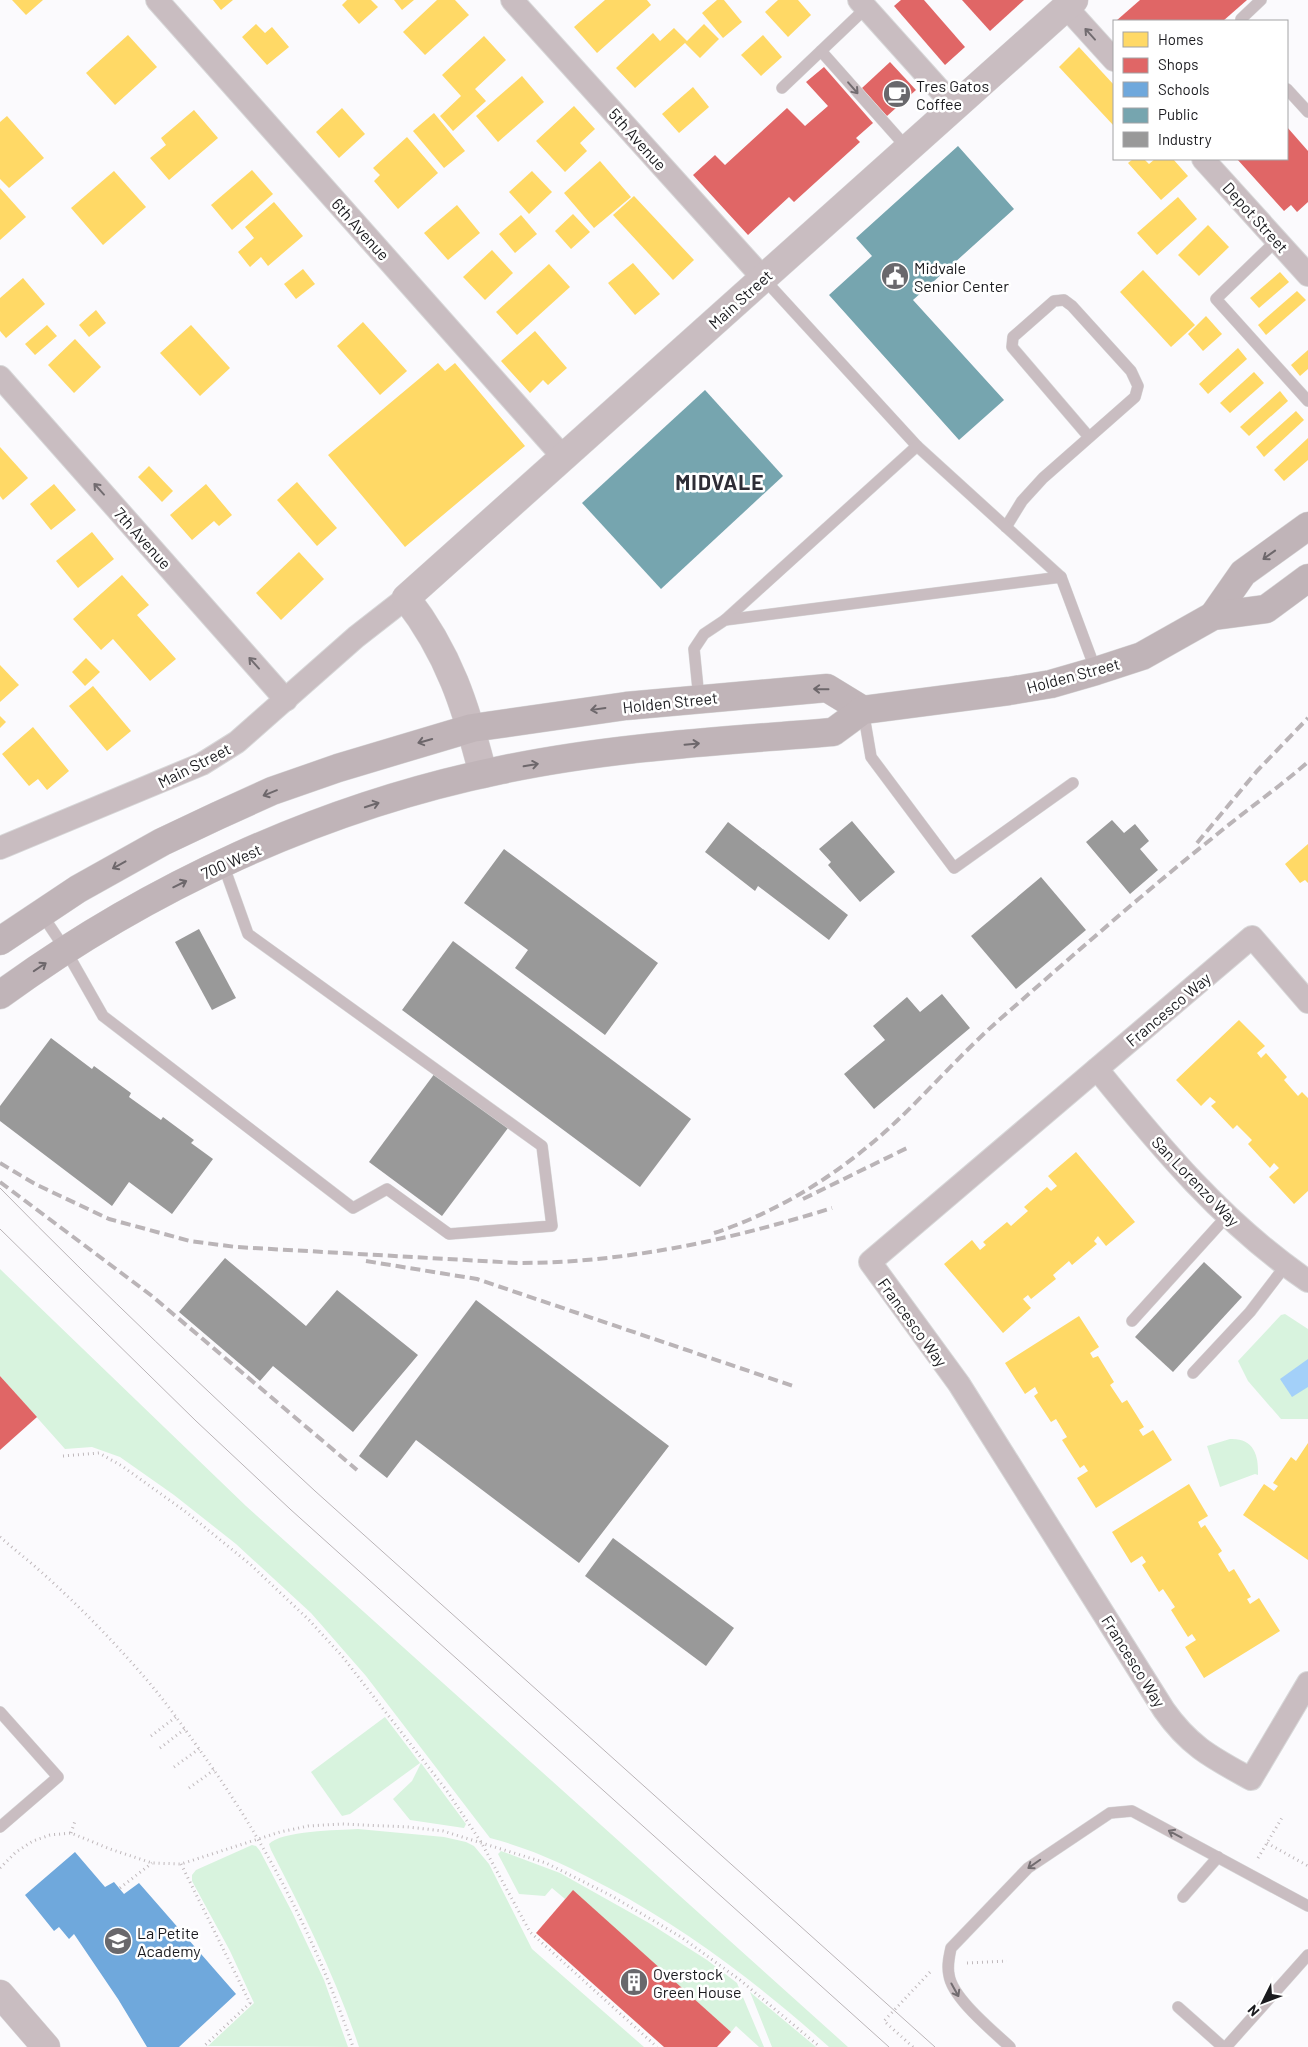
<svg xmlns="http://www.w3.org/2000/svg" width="1308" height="2047" font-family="Barlow,sans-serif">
  <rect width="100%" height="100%" fill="#fbfafd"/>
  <!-- green -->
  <g fill="#d8f3de">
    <path d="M0,1269L246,1506L848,2047H829C761,1986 689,1931 609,1888C568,1866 535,1850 490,1838L366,1676L311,1613L236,1544L174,1495L120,1457L92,1447L65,1449L0,1376Z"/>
    <path d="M1285,1314L1308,1329V1419H1281L1248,1381L1238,1361L1281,1315Z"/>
    <path d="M1230,1439C1253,1438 1259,1454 1258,1475L1255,1474L1220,1487L1207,1446Z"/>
    <path d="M385,1717L420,1763L350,1814L342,1816L311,1772Z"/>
    <path d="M421,1763L466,1824L464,1828L410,1820L393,1799L412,1781Z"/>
    <path d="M358,1829L444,1837L466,1842L474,1846L489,1864L532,1949L644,2047H359C336,1978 304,1914 271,1850L269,1844C281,1831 338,1830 358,1829Z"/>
    <path d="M252,1845L256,1846L260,1851L292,1912L324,1980L348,2047L208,2046L254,2003L230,1951L192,1881V1875L196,1870Z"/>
    <path d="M501,1851L560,1873L649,1923L707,1960L737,1983L764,2047H759L736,2026L731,2032L573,1891L565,1899L552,1888L545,1896L519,1894L498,1854Z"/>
    <path d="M750,1992L816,2047H772Z"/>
  </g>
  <!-- water -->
  <path fill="#a3d0f9" d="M1308,1359V1387L1292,1397L1280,1379Z"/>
  <!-- homes -->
  <g fill="#ffd966">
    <path d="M12,0H43L26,15Z"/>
    <path d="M213,0H233L221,10Z"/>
    <path d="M347,0H371L378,7L359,24L342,5Z"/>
    <path d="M394,0H414L402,10Z"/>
    <path d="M437,0H455L469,15L425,55L403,32Z"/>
    <path d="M605,0H647L651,5L597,53L574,27Z"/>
    <path d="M717,0H724L742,22L723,38L702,13Z"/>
    <path d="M778,0H798L811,15L788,37L765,12Z"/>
    <path d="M256,24L265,33L272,27L289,47L267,65L242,37Z"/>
    <path d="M704,24L719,39L700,58L685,43L635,88L616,68L653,33L660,41L674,28L687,41Z"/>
    <path d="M128,35L157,67L115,105L86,73Z"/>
    <path d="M763,35L782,57L761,76L741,55Z"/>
    <path d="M484,36L506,60L475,89L486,101L453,131L440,116L461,96L442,75Z"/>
    <path d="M1079,47L1114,85V126L1059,67Z"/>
    <path d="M522,76L544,102L498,142L476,116Z"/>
    <path d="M693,87L709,107L679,133L662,114Z"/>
    <path d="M574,106L595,129L580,143L587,151L565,172L536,141Z"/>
    <path d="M342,108L365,134L339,158L316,132Z"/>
    <path d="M194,110L218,138L169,180L150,158L166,145L161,138Z"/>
    <path d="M434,113L465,151L444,168L413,131Z"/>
    <path d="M7,116L44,158L9,188L0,179V122Z"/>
    <path d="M407,137L438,173L398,209L374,181L380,175L373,168Z"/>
    <path d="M1133,159H1144L1149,164L1155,159H1173L1188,176L1161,200L1128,163Z"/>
    <path d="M600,161L631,197L594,228L564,193Z"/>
    <path d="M252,170L273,194L232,230L211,205Z"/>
    <path d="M114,171L146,207L103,245L71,208Z"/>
    <path d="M532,171L552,192L529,214L509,192Z"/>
    <path d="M0,188L26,217L0,240Z"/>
    <path d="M634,196L694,260L673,280L613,215Z"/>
    <path d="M1178,197L1197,219L1157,255L1137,233Z"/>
    <path d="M274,202L303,236L268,266L261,257L250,267L238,252L254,238L245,227Z"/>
    <path d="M457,205L480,233L448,260L424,233Z"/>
    <path d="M573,214L590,232L571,249L555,231Z"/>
    <path d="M521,215L537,234L515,253L499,234Z"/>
    <path d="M1208,225L1229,247L1199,276L1178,255Z"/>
    <path d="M492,250L513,273L485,300L463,277Z"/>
    <path d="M633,263L660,294L635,315L608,283Z"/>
    <path d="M549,264L570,287L517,335L496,312Z"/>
    <path d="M303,269L315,284L296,299L284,284Z"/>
    <path d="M1143,270L1195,325L1171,347L1120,292Z"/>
    <path d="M1280,272L1289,282L1259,308L1250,298Z"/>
    <path d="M23,278L45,304L6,338L0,331V298Z"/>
    <path d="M1297,291L1306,300L1266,335L1258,325Z"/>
    <path d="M96,310L106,323L89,337L79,325Z"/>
    <path d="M1206,316L1222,334L1203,351L1188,334Z"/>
    <path d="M363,322L407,371L380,395L337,346Z"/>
    <path d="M47,325L57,336L35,355L25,344Z"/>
    <path d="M191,325L230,368L200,396L160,353Z"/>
    <path d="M535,331L567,368L548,385L543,380L530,393L501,361Z"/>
    <path d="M75,339L101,367L74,393L48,365Z"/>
    <path d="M1238,348L1247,359L1208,394L1199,384Z"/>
    <path d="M1308,350V369L1300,376L1291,365Z"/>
    <path d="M438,363L445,371L455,363L525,446L405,547L328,455Z"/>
    <path d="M1254,372L1264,383L1230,413L1220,403Z"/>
    <path d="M1280,391L1288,401L1249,436L1240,427Z"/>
    <path d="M1296,411L1304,420L1264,457L1256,447Z"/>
    <path d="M1308,438V460L1284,481L1274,470Z"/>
    <path d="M0,447L28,478L3,500L0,496Z"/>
    <path d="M149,466L173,491L162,502L138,477Z"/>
    <path d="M297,482L337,528L317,546L277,500Z"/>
    <path d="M54,484L76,510L51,530L30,504Z"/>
    <path d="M206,484L232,515L219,526L214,521L192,540L170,515Z"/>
    <path d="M92,532L114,559L78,588L56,561Z"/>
    <path d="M299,552L324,579L281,620L256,593Z"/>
    <path d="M122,575L149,605L137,615L176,659L150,681L113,639L101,650L73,619Z"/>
    <path d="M86,658L100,672L85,686L72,672Z"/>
    <path d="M0,665L19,685L0,702Z"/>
    <path d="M93,686L131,731L107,751L69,706Z"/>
    <path d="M0,716L6,722L0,728Z"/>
    <path d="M33,727L69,771L47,790L38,779L29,786L2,754Z"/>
    <path d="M1308,844V883L1305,880L1300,883L1285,864Z"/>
    <path d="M1239,1020L1265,1046L1257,1053L1261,1058L1266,1053L1287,1077L1284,1080L1298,1096L1302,1092L1308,1098V1191L1294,1204L1269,1177L1279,1168L1274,1163L1270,1168L1248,1144L1252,1140L1237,1125L1233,1129L1211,1106L1216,1102L1210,1097L1201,1106L1176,1080Z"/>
    <path d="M1076,1152L1135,1222L1106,1246L1098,1236L1094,1241L1097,1244L1072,1265L1069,1261L1053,1275L1056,1279L1031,1299L1028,1295L1023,1299L1031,1308L1003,1333L944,1264L972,1240L980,1250L986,1245L983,1242L1007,1222L1011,1226L1028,1211L1024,1207L1047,1187L1051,1191L1057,1186L1048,1176Z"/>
    <path d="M1079,1316L1099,1347L1090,1353L1093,1358L1098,1356L1114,1382L1110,1385L1122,1403L1127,1400L1144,1427L1139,1430L1143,1436L1153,1430L1172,1460L1096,1508L1077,1478L1088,1471L1084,1465L1080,1468L1062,1440L1067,1437L1056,1419L1051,1422L1034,1396L1038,1393L1035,1387L1025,1394L1005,1363Z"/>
    <path d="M1308,1443V1560L1243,1515L1264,1484L1274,1491L1278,1486L1273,1483L1291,1457L1296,1461Z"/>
    <path d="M1189,1484L1208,1516L1198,1522L1201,1528L1205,1525L1222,1551L1218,1554L1229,1572L1234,1569L1251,1597L1247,1599L1250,1604L1259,1598L1280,1631L1204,1678L1185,1647L1196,1640L1192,1634L1188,1637L1171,1610L1175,1607L1163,1589L1159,1592L1142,1565L1146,1562L1142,1556L1131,1563L1112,1532Z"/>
  </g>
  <!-- shops -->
  <g fill="#e06666">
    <path d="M901,0H924L965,47L945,65L894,6Z"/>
    <path d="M962,0H1024L990,31Z"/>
    <path d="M1140,0H1247L1223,21H1116Z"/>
    <path d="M890,62L916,90L887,116L862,88Z"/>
    <path d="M824,67L873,123L856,138L860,142L794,202L789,197L748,235L693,175L715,155L725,165L787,108L805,126L828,106L806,82Z"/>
    <path d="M1287,127L1308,151V202L1297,212L1291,205L1284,211L1237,159H1287Z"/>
    <path d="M0,1376L37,1417L0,1450Z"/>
    <path d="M573,1890L731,2032L717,2047H664L536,1933Z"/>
  </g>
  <!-- schools -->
  <path fill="#6fa8dc" d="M75,1852L105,1887L114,1882L124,1894L139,1883L236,1994L179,2047H147L118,1999L74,1934L69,1939L59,1927L54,1931L25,1895Z"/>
  <!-- public -->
  <g fill="#76a5af">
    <path d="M958,146L1014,209L913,300L1004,400L959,440L829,295L872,256L856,238Z"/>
    <path d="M705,390L783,476L661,589L582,503Z"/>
  </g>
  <!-- industry -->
  <g fill="#999">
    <path d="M1112,820L1124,833L1135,824L1149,841L1140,849L1158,870L1130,894L1086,842Z"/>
    <path d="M852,821L895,872L860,902L828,865L831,862L819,849Z"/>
    <path d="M728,822L848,915L829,940L758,886L755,891L705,852Z"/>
    <path d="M504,849L658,963L605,1035L515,968L528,950L464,903Z"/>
    <path d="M1041,877L1086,930L1016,989L971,936Z"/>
    <path d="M199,929L236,998L212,1010L175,942Z"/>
    <path d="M453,941L691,1119L640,1187L402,1010Z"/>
    <path d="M942,994L970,1028L874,1109L844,1074L885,1040L873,1026L907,997L920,1012Z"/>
    <path d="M51,1038L92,1069L94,1066L131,1093L129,1097L161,1120L163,1117L194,1140L191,1143L213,1159L172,1214L129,1182L112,1206L0,1121V1106Z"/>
    <path d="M435,1073L508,1128L442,1216L369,1162Z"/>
    <path d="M225,1258L306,1326L337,1290L418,1355L353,1432L273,1366L260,1381L179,1312Z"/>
    <path d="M1204,1262L1242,1297L1173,1372L1135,1337Z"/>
    <path d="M476,1300L669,1446L579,1563L416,1440L387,1478L359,1456Z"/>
    <path d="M613,1538L734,1628L706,1666L585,1576Z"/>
  </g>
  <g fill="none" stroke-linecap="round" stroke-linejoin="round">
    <defs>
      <g id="service">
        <path d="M1241,21V19L1261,0"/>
        <path d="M821,51L908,149"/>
        <path d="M782,88L866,8"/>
        <path d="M1287,89L1308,112"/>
        <path d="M1277,240L1216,299L1308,401"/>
        <path d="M763,278L917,446"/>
        <path d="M1006,527L1022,501L1043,478L1135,397L1138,386L1131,371L1072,306L1064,300L1054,301L1013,337L1012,347L1089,437"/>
        <path d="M725,620L917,446L1061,577"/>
        <path d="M699,699L694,649L704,634L725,620L1061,577L1096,671"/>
        <path d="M863,710L871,757L954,868L1073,783"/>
        <path d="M41,913L65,949L103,1016L353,1208L387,1189L449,1234L552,1226L542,1146L248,934L223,864"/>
        <path d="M1132,1321L1227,1216"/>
        <path d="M1193,1373L1250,1312L1286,1265"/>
        <path d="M0,1712L58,1777L0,1827"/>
        <path d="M1183,1897L1218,1857"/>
        <path d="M1178,2007L1223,2047"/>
        <path d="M1010,2047C993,2031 952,1998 949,1975C947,1966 949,1957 951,1948L1028,1868L1110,1813L1132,1811L1308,1906"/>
        <path d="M1226,2047L1308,1955"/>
      </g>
      <g id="minor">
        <path d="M157,0L564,458"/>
        <path d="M512,0L763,278"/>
        <path d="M859,0L955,107"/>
        <path d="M1066,7L1114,60"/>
        <path d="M1203,159L1308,275"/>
        <path d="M0,377L286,700"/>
        <path d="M0,848L202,764L237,742L356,637L406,598"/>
        <path d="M1308,1002L1252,937L870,1262L959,1384L1164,1710C1190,1747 1213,1758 1251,1779L1308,1683"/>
        <path d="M1097,1069C1160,1147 1224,1224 1308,1281"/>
      </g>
      <g id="tertiary">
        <path d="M483,774C466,707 449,653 406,598L1074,0"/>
        <path d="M0,1994L46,2047"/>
      </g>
      <g id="primary">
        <path d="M1213,616L1243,573L1308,526"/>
        <path d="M0,941L78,889L162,842L217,816L272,791L338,768L472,728L626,706L827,688L863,710"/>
        <path d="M0,995C148,887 321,807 501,770C610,747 722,741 833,732L863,710L1009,691L1051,684L1096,671L1142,656L1213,616L1266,609L1308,578"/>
      </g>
    </defs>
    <!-- service casing -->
    <use href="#service" stroke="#d7d7d8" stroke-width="12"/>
    <!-- minor casing -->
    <use href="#minor" stroke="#d7d7d8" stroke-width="24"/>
    <!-- tertiary casing -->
    <use href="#tertiary" stroke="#d7d7d8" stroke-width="29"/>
    <!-- primary casing -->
    <use href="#primary" stroke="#d7d7d8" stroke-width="29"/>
    <!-- path -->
    <g stroke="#bfb8bb" stroke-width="3" stroke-dasharray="1 4" stroke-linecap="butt">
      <path d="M63,1456L99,1453L122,1466L186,1512L251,1565L309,1620L342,1656L447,1791L481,1842L530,1932L657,2047"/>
      <path d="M0,1537C16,1551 33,1564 49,1579C83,1610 116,1644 146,1679C165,1701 182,1725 199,1749C265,1840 317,1941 353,2047"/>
      <path d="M151,1736L176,1717"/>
      <path d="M160,1748L185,1729"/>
      <path d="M174,1767L199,1749"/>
      <path d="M189,1788L214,1770"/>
      <path d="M71,1833L75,1821"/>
      <path d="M1267,1843L1308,1866"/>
      <path d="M1258,1858L1283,1816"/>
      <path d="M181,1864L250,2003L203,2047"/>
      <path d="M0,1868L16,1852L33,1841L50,1835L71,1833L110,1849L152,1863L181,1864L280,1832L308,1826L342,1824L408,1827L443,1831L546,1863L610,1895L681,1937L740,1980L820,2047"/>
      <path d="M120,1888L152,1863"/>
      <path d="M967,1963L1007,1961"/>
      <path d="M913,2047L884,2021L931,1971"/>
    </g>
    <!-- service -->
    <use href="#service" stroke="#c9bdc1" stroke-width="11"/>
    <!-- minor -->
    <use href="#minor" stroke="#c9bdc1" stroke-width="22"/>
    <!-- tertiary -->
    <use href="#tertiary" stroke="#c9bdc1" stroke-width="28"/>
    <!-- primary -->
    <use href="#primary" stroke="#c0b4b8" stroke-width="28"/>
    <!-- tram -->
    <g stroke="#bab4b7" stroke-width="1">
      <path d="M0,1188C102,1292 208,1392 315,1491L935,2047"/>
      <path d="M0,1229L196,1421L290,1509L889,2047"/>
    </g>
    <!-- rail -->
    <g stroke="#bab4b7" stroke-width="4" stroke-dasharray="10 5" stroke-linecap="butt">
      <path d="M1197,843L1257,771L1308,718"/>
      <path d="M0,1163L35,1184L109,1219L190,1241L236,1247L518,1263C625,1263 730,1240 832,1208"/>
      <path d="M0,1182L152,1296L357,1470"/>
      <path d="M803,1199L909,1147"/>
      <path d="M714,1233C784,1210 848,1168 901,1117C934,1085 965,1050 999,1020C1070,958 1141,895 1215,836C1245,811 1278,788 1308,762"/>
      <path d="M366,1261L477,1279L796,1387"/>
    </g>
  </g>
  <!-- one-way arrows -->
  <defs><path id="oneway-shaft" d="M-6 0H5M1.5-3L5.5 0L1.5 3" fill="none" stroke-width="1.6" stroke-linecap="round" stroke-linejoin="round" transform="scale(1.25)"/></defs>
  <g stroke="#726c70">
    <use href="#oneway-shaft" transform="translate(1090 34) rotate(-132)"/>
    <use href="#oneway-shaft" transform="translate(853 88) rotate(49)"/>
    <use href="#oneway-shaft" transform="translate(99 489) rotate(-132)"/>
    <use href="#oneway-shaft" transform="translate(254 663) rotate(-132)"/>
    <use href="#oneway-shaft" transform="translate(1175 1834) rotate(-152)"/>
    <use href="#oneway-shaft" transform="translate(1034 1864) rotate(145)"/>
    <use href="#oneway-shaft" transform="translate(955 1990) rotate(61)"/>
  </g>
  <g stroke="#6d676b">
    <use href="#oneway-shaft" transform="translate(1269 555) rotate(144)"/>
    <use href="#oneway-shaft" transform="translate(821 689) rotate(-179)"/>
    <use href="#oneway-shaft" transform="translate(598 709) rotate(172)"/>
    <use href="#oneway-shaft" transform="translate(425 741) rotate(164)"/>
    <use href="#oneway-shaft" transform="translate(692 744) rotate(-5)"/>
    <use href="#oneway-shaft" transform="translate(531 765) rotate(-10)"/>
    <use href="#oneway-shaft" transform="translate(270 793) rotate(158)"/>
    <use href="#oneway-shaft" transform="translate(372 805) rotate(-18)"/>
    <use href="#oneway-shaft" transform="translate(119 865) rotate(151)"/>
    <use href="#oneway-shaft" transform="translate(180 884) rotate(-26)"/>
    <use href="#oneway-shaft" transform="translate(40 967) rotate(-34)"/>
  </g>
  <!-- icons -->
  <defs>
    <symbol id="cafe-disc" viewBox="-11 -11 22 22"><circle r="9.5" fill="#69686c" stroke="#fff"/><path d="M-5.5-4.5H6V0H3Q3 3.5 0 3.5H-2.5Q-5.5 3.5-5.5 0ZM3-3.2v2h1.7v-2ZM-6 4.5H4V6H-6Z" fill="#fff"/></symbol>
    <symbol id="civic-disc" viewBox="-11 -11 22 22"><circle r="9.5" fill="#69686c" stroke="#fff"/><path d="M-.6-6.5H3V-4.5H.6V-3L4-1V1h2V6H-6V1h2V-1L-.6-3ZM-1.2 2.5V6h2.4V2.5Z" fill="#fff"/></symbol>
    <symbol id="school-disc" viewBox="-11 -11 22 22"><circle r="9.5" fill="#69686c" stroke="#fff"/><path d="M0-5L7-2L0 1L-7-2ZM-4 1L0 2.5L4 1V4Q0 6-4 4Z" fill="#fff"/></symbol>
    <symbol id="building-disc" viewBox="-11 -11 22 22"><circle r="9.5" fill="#69686c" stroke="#fff"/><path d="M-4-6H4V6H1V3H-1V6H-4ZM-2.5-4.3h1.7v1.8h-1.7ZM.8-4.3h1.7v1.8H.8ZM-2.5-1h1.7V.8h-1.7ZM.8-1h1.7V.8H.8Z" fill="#fff"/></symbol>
  </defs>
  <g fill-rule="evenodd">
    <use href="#cafe-disc" x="881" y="78" width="32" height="32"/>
    <use href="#civic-disc" x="879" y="260" width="32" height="32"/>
    <use href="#school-disc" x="102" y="1925" width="32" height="32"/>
    <use href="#building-disc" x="618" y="1966" width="32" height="32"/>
  </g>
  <g text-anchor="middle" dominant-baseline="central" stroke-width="5" stroke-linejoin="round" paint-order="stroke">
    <!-- poi labels -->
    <g font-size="16" fill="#1a1a1e" stroke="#fff" text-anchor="start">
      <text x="916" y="85">Tres Gatos<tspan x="916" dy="18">Coffee</tspan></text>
      <text x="914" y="267">Midvale<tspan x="914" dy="18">Senior Center</tspan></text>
      <text x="137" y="1932">La Petite<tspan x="137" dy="18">Academy</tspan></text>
      <text x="653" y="1973">Overstock<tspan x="653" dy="18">Green House</tspan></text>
    </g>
    <!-- street labels -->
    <g font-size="16" fill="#1a1a1e" stroke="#fff">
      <text transform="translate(638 139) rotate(48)">5th Avenue</text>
      <text transform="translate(1256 217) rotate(48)">Depot Street</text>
      <text transform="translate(361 229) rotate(48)">6th Avenue</text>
      <text transform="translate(740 299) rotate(-42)">Main Street</text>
      <text transform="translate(143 538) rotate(48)">7th Avenue</text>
      <text transform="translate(1073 675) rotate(-15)">Holden Street</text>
      <text transform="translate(670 702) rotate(-6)">Holden Street</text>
      <text transform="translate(194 765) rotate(-27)">Main Street</text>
      <text transform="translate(231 861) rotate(-24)">700 West</text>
      <text transform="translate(1168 1009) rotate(-40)">Francesco Way</text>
      <text transform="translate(1196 1181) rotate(46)">San Lorenzo Way</text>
      <text transform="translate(913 1322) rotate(54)">Francesco Way</text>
      <text transform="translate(1134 1661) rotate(58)">Francesco Way</text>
    </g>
    <!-- district labels -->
    <g font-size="21" font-weight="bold" letter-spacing="1" fill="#2e2d36" stroke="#fff">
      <text x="720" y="481">MIDVALE</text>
    </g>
  </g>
  <!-- legend -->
  <rect x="1113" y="20" width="175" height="140" fill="#ffffff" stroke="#a3a3a5"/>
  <rect x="1123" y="32" width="25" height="15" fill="#ffd966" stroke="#a3a3a5"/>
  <text x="1158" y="45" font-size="15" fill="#1a1a1e">Homes</text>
  <rect x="1123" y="58" width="25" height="15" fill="#e06666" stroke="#a3a3a5"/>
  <text x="1158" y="70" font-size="15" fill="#1a1a1e">Shops</text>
  <rect x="1123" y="82" width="25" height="15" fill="#6fa8dc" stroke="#a3a3a5"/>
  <text x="1158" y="95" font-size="15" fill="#1a1a1e">Schools</text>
  <rect x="1123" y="108" width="25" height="15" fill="#76a5af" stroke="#a3a3a5"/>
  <text x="1158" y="120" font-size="15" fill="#1a1a1e">Public</text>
  <rect x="1123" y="132" width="25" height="15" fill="#999999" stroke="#a3a3a5"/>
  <text x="1158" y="145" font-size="15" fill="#1a1a1e">Industry</text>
  <!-- north arrow -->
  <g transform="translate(1263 2002) rotate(228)" stroke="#ffffff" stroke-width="4" paint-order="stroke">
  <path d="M0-4L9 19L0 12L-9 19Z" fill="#1a1a1e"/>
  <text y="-8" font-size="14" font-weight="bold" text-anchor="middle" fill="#1a1a1e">N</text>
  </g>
</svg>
